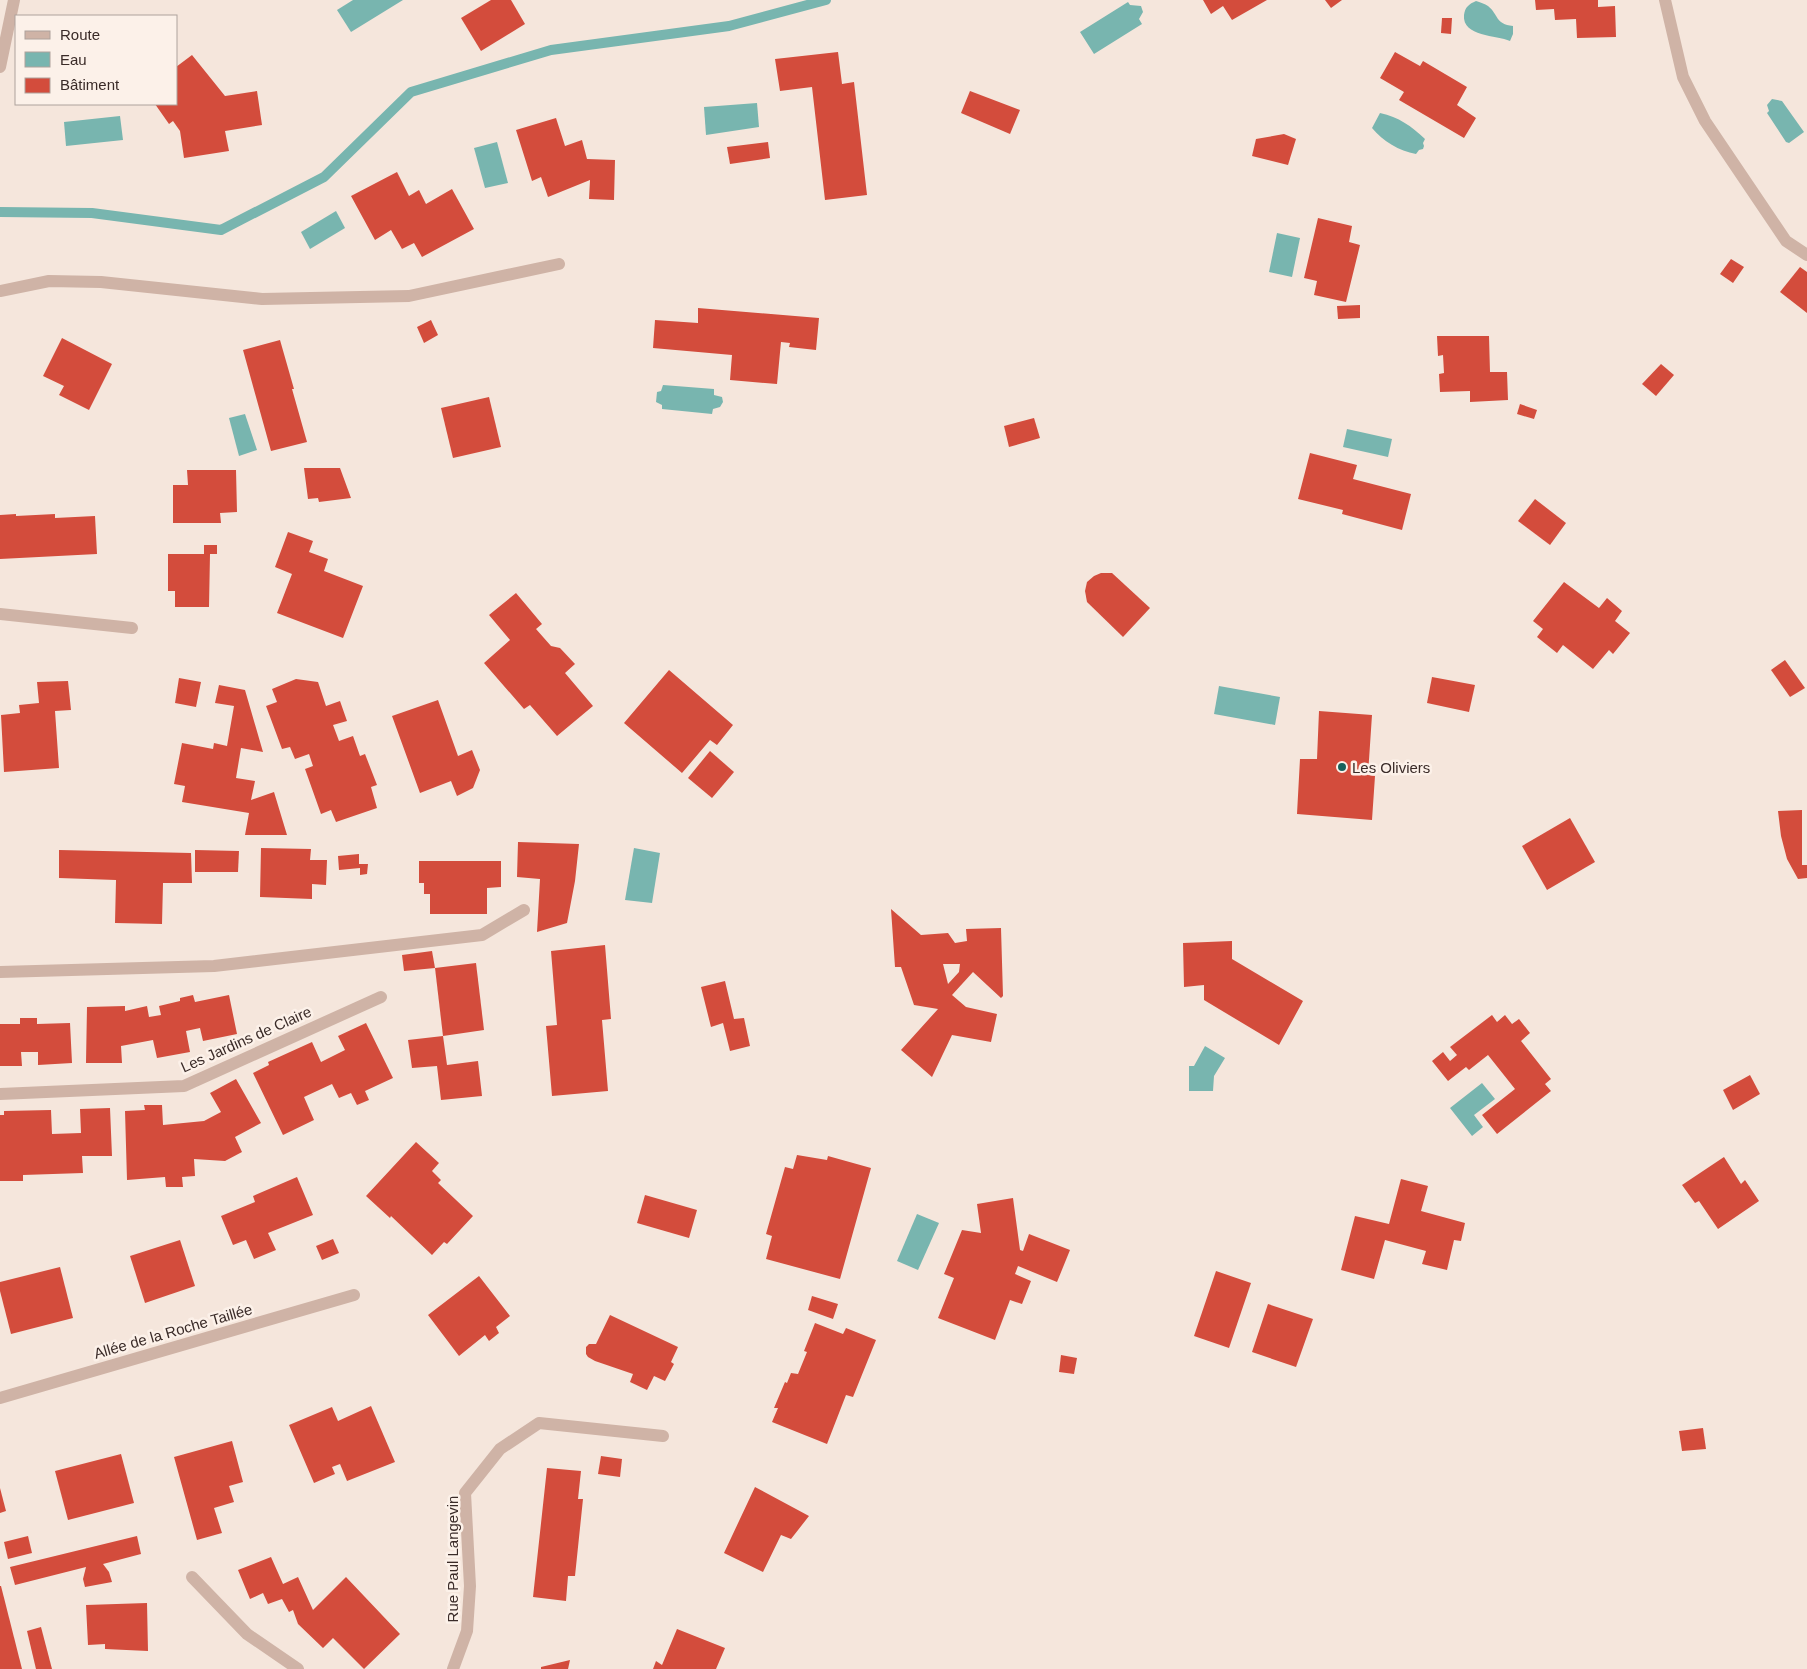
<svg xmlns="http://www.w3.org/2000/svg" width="1807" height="1669" font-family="Helvetica,sans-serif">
  <rect width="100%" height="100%" fill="#f5e6dc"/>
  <!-- water -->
  <g fill="#78b5af">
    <path d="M353,0H403L351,32L337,10Z"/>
    <path d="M1476,1C1480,2 1485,4 1488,6C1499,15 1495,24 1513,26V34L1510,41C1497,35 1462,37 1464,15C1465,7 1469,4 1476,1Z"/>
    <path d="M1128,2L1130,5L1141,6L1143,12L1139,19L1142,24L1094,54L1080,32Z"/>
    <path d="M1772,99L1782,101L1804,132L1789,143L1786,142L1767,113L1769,111L1767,105Z"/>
    <path d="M757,103L759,127L706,135L704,107Z"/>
    <path d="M1380,113C1399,117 1411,126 1425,139L1423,143L1424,146L1423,149L1419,150L1416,154C1399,151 1383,141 1372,128Z"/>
    <path d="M120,116L123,140L66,146L64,122Z"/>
    <path d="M497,142L508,183L485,188L474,148Z"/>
    <path d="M336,211L345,228L310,249L301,232Z"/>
    <path d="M1277,233L1300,238L1292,277L1269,272Z"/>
    <path d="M663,385L714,389V395L722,397L723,402L720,407L713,409L712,414L662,409V405L656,402L657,392L661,391Z"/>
    <path d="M245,414L257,450L239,456L229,418Z"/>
    <path d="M1347,429L1392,439L1388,457L1343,447Z"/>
    <path d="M1219,686L1280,697L1275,725L1214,714Z"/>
    <path d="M634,848L660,853L652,903L625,900Z"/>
    <path d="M1205,1046L1225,1058L1214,1076L1213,1091H1189V1066H1194Z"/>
    <path d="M1482,1083L1495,1099L1474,1115L1483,1127L1472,1136L1450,1108Z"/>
    <path d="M917,1214L939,1223L918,1270L897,1261Z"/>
  </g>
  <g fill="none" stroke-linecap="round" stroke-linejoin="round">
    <!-- stream -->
    <path stroke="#78b5af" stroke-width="10" d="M0,212L92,213L221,230L324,177L411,92L551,50L729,26L826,0"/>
  </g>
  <!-- building -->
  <g fill="#d34c3c" fill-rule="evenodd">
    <path d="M491,0H511L525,24L481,51L461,18Z"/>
    <path d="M1203,0H1267L1232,20L1223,6L1211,14Z"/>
    <path d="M1325,0H1342L1331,8Z"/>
    <path d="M1535,0H1598V7L1615,6L1616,37L1577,38L1576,19L1555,20L1554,9L1536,10Z"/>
    <path d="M1442,18H1452L1451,34L1441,33Z"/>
    <path d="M838,52L842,84L854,82L867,195L825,200L812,87L780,91L775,59Z"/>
    <path d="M1395,52L1420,66L1423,61L1467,87L1457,105L1476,118L1464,138L1399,100L1404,92L1380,78Z"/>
    <path d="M192,55L225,96L257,91L262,125L225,131L229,151L184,158L180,131L173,121L169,124L155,104H176V67Z"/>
    <path d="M970,91L1020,110L1010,134L961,113Z"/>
    <path d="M556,118L565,146L582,140L587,159L615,160L614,200L589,199L590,180L548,197L541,177L532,181L516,130Z"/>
    <path d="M1284,134L1296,139L1288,165L1252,156L1256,139Z"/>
    <path d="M768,142L770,158L730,164L727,147Z"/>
    <path d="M397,172L409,196L419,190L426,204L452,189L474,229L422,257L414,243L402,249L391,230L375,240L351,196Z"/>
    <path d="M1318,218L1352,226L1349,242L1360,245L1346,302L1314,295L1317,281L1304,278Z"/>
    <path d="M1731,259L1744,267L1733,283L1720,274Z"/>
    <path d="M1800,267L1807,272V313L1780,292Z"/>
    <path d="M1360,305V318L1338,319L1337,306Z"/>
    <path d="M698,308L819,318L816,350L789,347L790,343L781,342L777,384L730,380L732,355L653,348L655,320L698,323Z"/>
    <path d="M431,320L438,335L424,343L417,327Z"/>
    <path d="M1437,336H1489L1490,372H1507L1508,400L1470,402V391L1440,392L1439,374L1444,373L1443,355L1438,356Z"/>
    <path d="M62,338L112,364L89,410L59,395L64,386L43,376Z"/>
    <path d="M280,340L294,389H292L307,442L271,451L243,350Z"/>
    <path d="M1661,364L1674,375L1656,396L1642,384Z"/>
    <path d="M489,397L501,447L453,458L441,408Z"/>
    <path d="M1520,404L1537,410L1534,419L1517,414Z"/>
    <path d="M1034,418L1040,438L1009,447L1004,426Z"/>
    <path d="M1310,453L1357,465L1353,479L1411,494L1402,530L1342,514L1343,510L1298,499Z"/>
    <path d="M304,468H340L351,498L319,502L318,498L308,499Z"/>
    <path d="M187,470H236L237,512L220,513L221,523H173V485H188Z"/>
    <path d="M1535,499L1566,523L1550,545L1518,521Z"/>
    <path d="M16,514V516L55,514V518L95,516L97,554L0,559V515Z"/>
    <path d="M288,532L313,541L309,552L328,559L324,571L363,586L343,638L277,613L292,574L275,567Z"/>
    <path d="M204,545H217V554H210L209,607H175V591H168V554H204Z"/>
    <path d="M1101,573H1112L1150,608L1123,637L1087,602L1085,591L1087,582L1094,576Z"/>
    <path d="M1564,582L1599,608L1607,598L1622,611L1615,621L1630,633L1613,654L1609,650L1593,669L1563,645L1557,653L1537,637L1543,629L1533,621Z"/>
    <path d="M516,593L542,624L536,629L551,646L560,648L575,664L565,673L593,706L557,736L530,705L524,709L484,663L510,640L489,615Z"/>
    <path d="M1785,660L1805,688L1790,697L1771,670Z"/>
    <path d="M669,670L733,725L717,745L710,740L682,773L624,723Z"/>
    <path d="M1432,677L1475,685L1469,712L1427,703Z"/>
    <path d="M179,678L201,682L196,707L175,703Z"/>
    <path d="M296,679L318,682L326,706L340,701L347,721L333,725L339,741L353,736L360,756L365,754L377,785L371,787L377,808L336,822L331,810L321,814L305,769L313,766L309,754L295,759L290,747L282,749L266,706L277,702L272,689Z"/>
    <path d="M68,681L71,710L55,711L59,768L4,772L1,715L20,713L19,705L39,703L37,682Z"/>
    <path d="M219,685L245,690L263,752L241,748L236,778L255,781L251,800L274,792L287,835H245L249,813L182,802L185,786L174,784L182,743L213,749L214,743L227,746L234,706L215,703Z"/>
    <path d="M438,700L458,756L472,750L480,770L473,788L457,796L451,781L420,793L392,716Z"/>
    <path d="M1319,711L1372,715L1368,775L1375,776L1372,820L1297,814L1300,759H1317Z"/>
    <path d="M710,751L734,772L712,798L688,778Z"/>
    <path d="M1802,810V865H1807V878L1798,879L1787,859L1781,836L1778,811Z"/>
    <path d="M1570,818L1595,862L1547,890L1522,846Z"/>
    <path d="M518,842L579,844L575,881L567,923L537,932L540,879L517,877Z"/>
    <path d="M261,848L311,849L310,860H327L326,885L312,884V899L260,897Z"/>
    <path d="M59,850L191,853L192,883H163L162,924L115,923L116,880L59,878Z"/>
    <path d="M195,850L239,851L238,872H195Z"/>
    <path d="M359,854V864H368L367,874L360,875V868L339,870L338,856Z"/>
    <path d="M419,861H501V887L487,888V914H430V894H424V883H419Z"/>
    <path d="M891,909L921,935L948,933L955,943L967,941L966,929L1001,928L1003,996L1001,998L973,972L952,995L966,1007L997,1014L991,1042L952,1035L932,1077L901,1050L938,1009L914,1005L901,967H895ZM943,964H960L959,972L948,984Z"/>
    <path d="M1232,941V959L1303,1001L1279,1045L1204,1000V985L1184,987L1183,943Z"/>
    <path d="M605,945L611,1019L602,1020L608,1091L552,1096L546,1026L557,1025L551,951Z"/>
    <path d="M432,951L435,968L404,971L402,955Z"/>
    <path d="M476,963L484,1030L443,1036L435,968Z"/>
    <path d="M725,981L734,1019L744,1018L750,1046L730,1051L723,1023L711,1027L701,987Z"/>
    <path d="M193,995L195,1002L229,995L237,1034L203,1041L200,1028L186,1031L190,1052L157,1058L153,1040L121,1046L122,1063H86L87,1007L125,1006V1011L147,1006L149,1017L161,1015L159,1006L180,1001V998Z"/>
    <path d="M1492,1015L1497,1022L1505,1015L1512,1024L1519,1019L1530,1033L1521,1041L1551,1079L1545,1084L1551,1091L1497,1134L1482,1115L1515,1089L1488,1055L1469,1070L1466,1067L1448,1081L1432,1061L1443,1052L1450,1061L1457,1055L1450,1047Z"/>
    <path d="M20,1018H37V1024L70,1023L72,1063L38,1065V1052H21L22,1066H0V1024H20Z"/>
    <path d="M366,1023L393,1078L365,1091L369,1100L357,1105L351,1093L339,1098L332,1084L304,1097L314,1120L283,1135L253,1073L269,1065L268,1062L312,1042L321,1062L345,1050L338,1036Z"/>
    <path d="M443,1036L447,1065L478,1061L482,1096L441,1100L437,1066L412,1068L408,1040Z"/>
    <path d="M1750,1075L1760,1094L1733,1110L1723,1090Z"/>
    <path d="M236,1079L261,1123L235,1137L242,1152L225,1161L194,1159L195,1176L182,1177L183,1187H166L165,1177L127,1180L125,1111L145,1110L144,1105H162L163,1125L204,1121L221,1112L210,1093Z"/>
    <path d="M110,1108L112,1156H82L83,1173L23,1175V1181H0V1115H4V1111L51,1110L52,1134L81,1133L80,1109Z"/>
    <path d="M416,1142L439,1163L432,1171L441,1180L438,1183L473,1216L447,1244L444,1242L432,1255L391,1216L390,1218L366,1196Z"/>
    <path d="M797,1155L827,1160L828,1156L871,1168L840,1279L766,1259L772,1236L766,1234L785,1167L793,1169Z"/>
    <path d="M1724,1157L1741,1184L1745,1180L1759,1201L1718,1229L1699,1201L1695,1203L1682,1185Z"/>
    <path d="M297,1177L313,1215L268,1233L276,1250L254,1259L246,1240L233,1245L221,1216L255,1202L253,1196Z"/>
    <path d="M1401,1179L1428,1186L1421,1211L1465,1223L1461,1241L1454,1240L1447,1270L1422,1264L1426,1251L1385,1240L1374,1279L1341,1270L1355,1216L1389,1224Z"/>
    <path d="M645,1195L697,1210L689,1238L637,1223Z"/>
    <path d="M1013,1198L1020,1250L1023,1251L1029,1234L1070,1250L1057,1282L1018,1266L1015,1274L1031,1281L1022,1304L1010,1300L995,1340L938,1318L954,1278L944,1274L962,1230L981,1233L977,1204Z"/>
    <path d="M333,1239L339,1253L322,1260L316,1246Z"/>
    <path d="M180,1240L195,1286L145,1303L130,1256Z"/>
    <path d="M60,1267L73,1318L11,1334L0,1291V1282Z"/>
    <path d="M1216,1271L1251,1283L1229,1348L1194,1336Z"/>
    <path d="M479,1276L510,1316L496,1327L499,1333L489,1341L485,1335L459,1356L428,1315Z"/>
    <path d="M812,1296L838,1304L833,1319L808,1310Z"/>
    <path d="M1268,1304L1313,1319L1296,1367L1252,1352Z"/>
    <path d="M610,1315L678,1347L671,1362L674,1364L665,1381L654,1376L647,1390L630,1382L633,1374L595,1361L588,1357L586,1354V1347L589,1344H596Z"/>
    <path d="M815,1323L843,1334L846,1328L876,1340L853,1397L846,1395L827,1444L772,1422L778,1408H774L785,1382L787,1383L791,1373L798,1374L807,1352L804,1351Z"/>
    <path d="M1061,1355L1077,1358L1074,1374L1059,1372Z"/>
    <path d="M371,1406L395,1462L347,1481L340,1464L332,1467L335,1474L314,1483L289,1425L332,1407L338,1421Z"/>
    <path d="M1703,1428L1706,1449L1682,1451L1679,1431Z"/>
    <path d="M232,1441L243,1482L229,1486L234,1502L214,1508L222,1533L197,1540L174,1457Z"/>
    <path d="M121,1454L134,1503L68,1520L55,1471Z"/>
    <path d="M601,1456L622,1459L620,1477L598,1474Z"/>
    <path d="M547,1468L581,1471L578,1499H583L575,1576H568L566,1601L533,1597Z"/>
    <path d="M755,1487L809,1516L791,1539L781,1535L763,1572L724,1553Z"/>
    <path d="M0,1488L6,1511L0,1513Z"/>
    <path d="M28,1536L32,1553L8,1559L4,1542Z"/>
    <path d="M137,1536L141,1554L103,1564L109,1572L112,1582L85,1587L83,1579L86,1567L15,1585L10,1567Z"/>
    <path d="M271,1557L283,1584L298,1577L313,1610L346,1577L400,1634L364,1669L333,1638L323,1648L298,1624L293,1610L289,1612L282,1599L268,1604L263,1593L250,1599L238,1570Z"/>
    <path d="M0,1586H1L22,1669H0Z"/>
    <path d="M147,1603L148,1651L105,1649V1644L88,1645L86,1605Z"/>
    <path d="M41,1627L52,1669H36L27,1631Z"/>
    <path d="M677,1629L725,1648L716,1669H653L656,1661L662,1665Z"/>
    <path d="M570,1660L568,1669H541V1667Z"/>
  </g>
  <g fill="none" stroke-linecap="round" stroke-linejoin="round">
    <!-- lane -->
    <g stroke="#cfb3a6" stroke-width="12">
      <path d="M0,291L49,281L101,282L262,299L409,296L559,264"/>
      <path d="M0,614L132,628"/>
      <path d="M0,972L214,966L482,935L524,910"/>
      <path d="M0,1094L184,1086L381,997"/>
    </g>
    <!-- street -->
    <g stroke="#cfb3a6" stroke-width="12">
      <path d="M1665,0L1683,77L1705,121L1786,241L1807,255"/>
      <path d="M0,67L14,0"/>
      <path d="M0,1398L354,1295"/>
      <path d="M192,1577L247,1634L298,1669"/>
      <path d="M453,1669L467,1631L470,1586L465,1493L500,1449L539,1423L663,1436"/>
    </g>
  </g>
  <!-- markers -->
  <circle fill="#18615c" stroke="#fcf1e9" stroke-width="2" cx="1342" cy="767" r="5"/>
  <g text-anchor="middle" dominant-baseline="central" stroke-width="5" stroke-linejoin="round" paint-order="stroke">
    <!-- poi labels -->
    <g font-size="15" fill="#3a2b28" stroke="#fcf1e9" text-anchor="start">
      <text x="1352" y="767">Les Oliviers</text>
    </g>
    <!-- street labels -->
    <g font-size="15" fill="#3a2b28" stroke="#fcf1e9">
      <text transform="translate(246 1039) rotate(-24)">Les Jardins de Claire</text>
      <text transform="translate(173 1331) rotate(-16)">Allée de la Roche Taillée</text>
      <text transform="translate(452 1559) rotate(-90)">Rue Paul Langevin</text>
    </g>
  </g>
  <!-- legend -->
  <rect x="15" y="15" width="162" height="90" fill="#fcf1e9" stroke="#aea29c"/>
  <rect x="25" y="31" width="25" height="8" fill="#cfb3a6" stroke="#aea29c"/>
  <text x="60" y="40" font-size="15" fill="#3a2b28">Route</text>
  <rect x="25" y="52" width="25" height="15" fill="#78b5af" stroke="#aea29c"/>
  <text x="60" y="65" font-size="15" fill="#3a2b28">Eau</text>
  <rect x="25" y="78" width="25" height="15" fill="#d34c3c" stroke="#aea29c"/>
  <text x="60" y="90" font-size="15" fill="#3a2b28">Bâtiment</text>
</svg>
